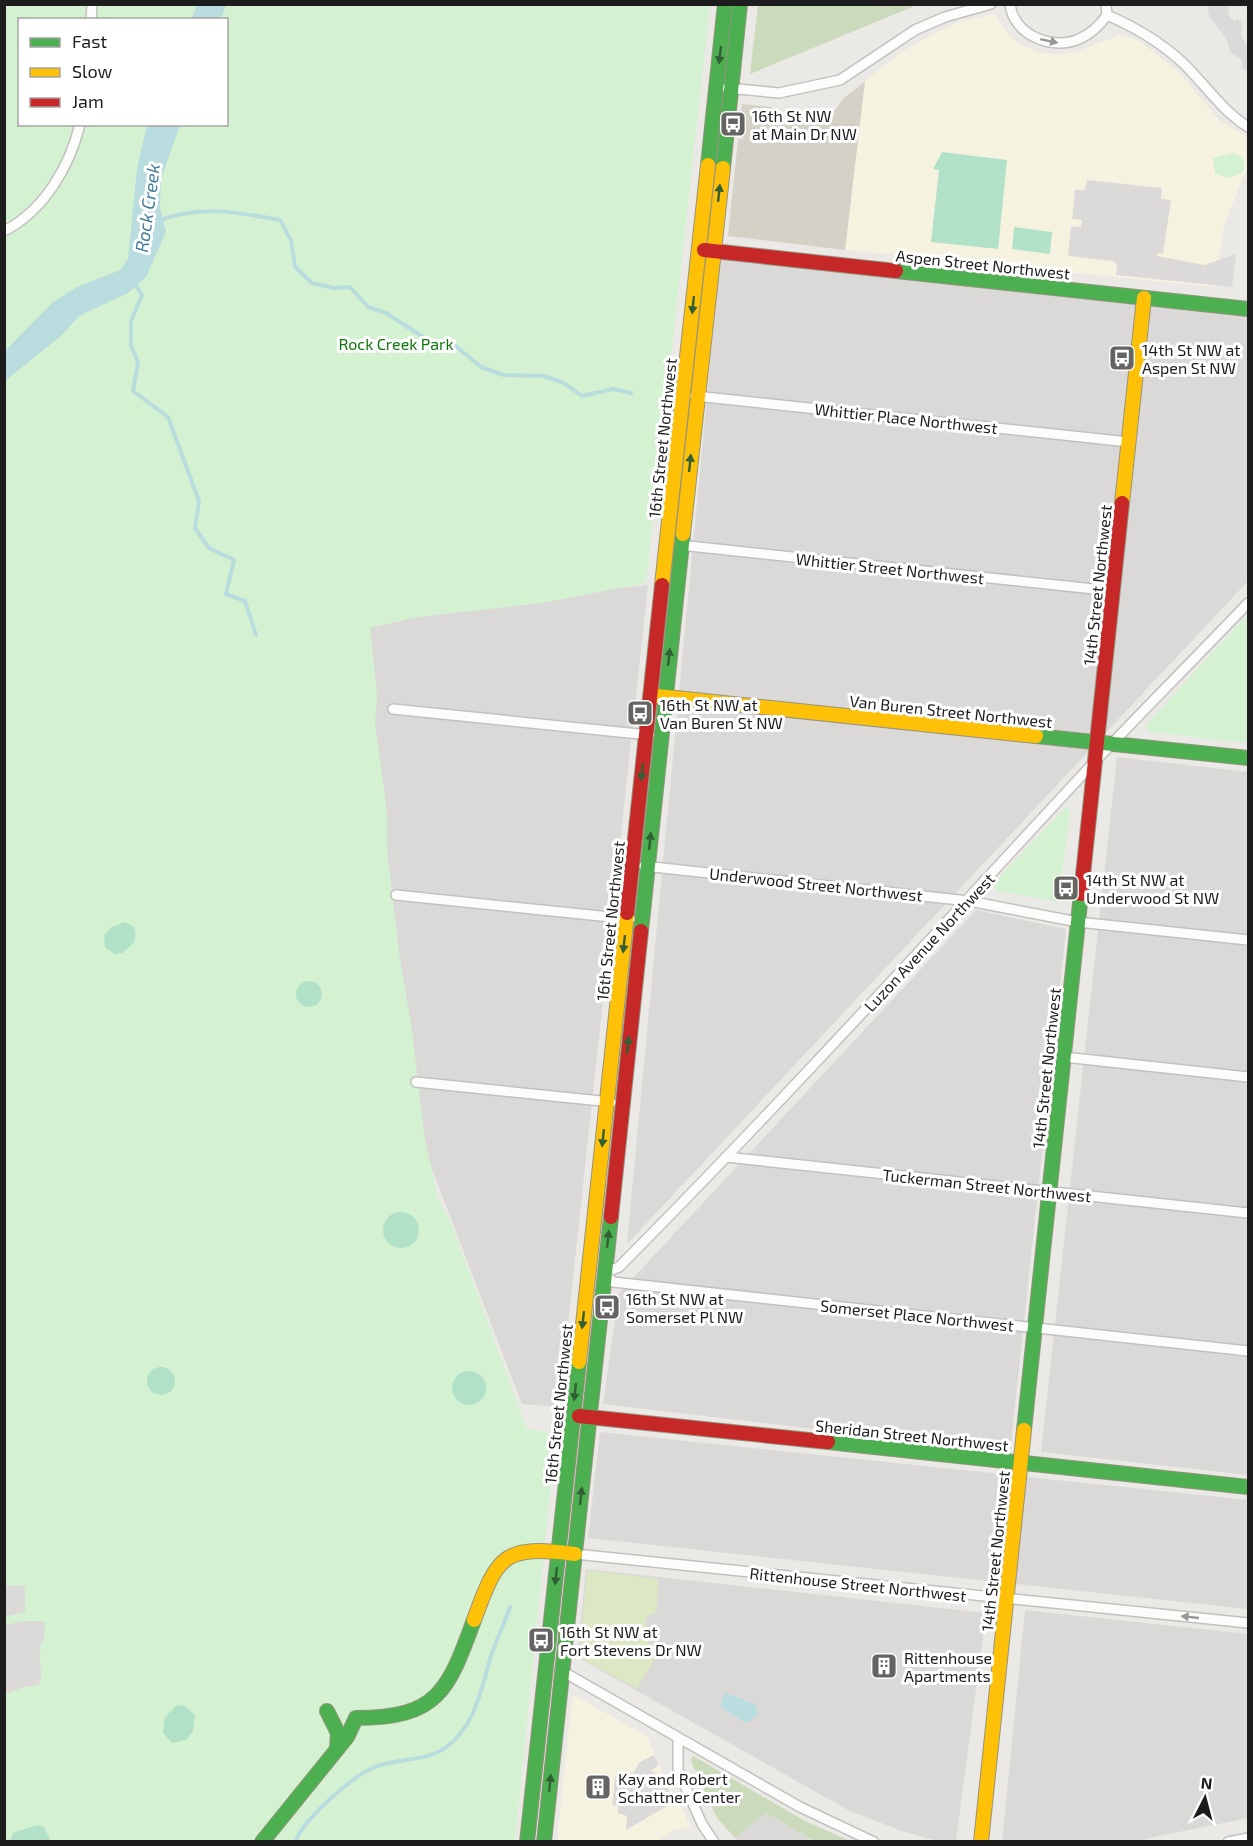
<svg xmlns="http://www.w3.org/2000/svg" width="1253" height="1846" font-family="'Exo 2',sans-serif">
  <rect width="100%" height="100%" fill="#ebe9e6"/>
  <!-- residential -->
  <g fill="#dad9d7">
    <path d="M720,259L1248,317V581L627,1244Z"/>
    <path d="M648,585L559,1407L522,1404L417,1130L360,617Z"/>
    <path d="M1117,757L1248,772V1475L1041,1452Z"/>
    <path d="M976,910L1066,929L1010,1452L603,1404L619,1293Z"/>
    <path d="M600,1432L1248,1500V1609L588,1538Z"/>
    <path d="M586,1569L986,1613L956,1841H937L902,1831L848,1810L577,1657Z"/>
    <path d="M1025,1610L1248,1634V1818L1135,1841L1002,1842Z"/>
    <path d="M766,1813L810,1839V1842H740L735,1838Z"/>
  </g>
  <!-- education -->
  <g fill="#f6f2e0">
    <path d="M995,14L1003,28L1017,43L1038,52L1058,55L1076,52L1120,35L1138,40L1180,73L1219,120L1248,137V166L1224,225L1215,287L845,250L865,81L900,53L931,35L961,21Z"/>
    <path d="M575,1696L647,1736L664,1776L692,1828L676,1829L658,1841L557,1842L572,1698Z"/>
  </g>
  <!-- construction -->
  <path fill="#d4d2c7" d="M865,81L845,250L728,236L738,139H743L744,128L740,127L742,104L771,107L788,117L833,113L843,99Z"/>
  <!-- grass -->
  <path fill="#dce8c4" d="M587,1570L658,1579L657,1612L649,1615L645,1620C647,1633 646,1646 658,1653L637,1689L579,1657Z"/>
  <!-- forest -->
  <g fill="#cadabb">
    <path d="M758,5V4L917,5L750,74Z"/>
    <path d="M693,1756L805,1821L850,1841H814L766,1813L735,1838L717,1818L691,1761Z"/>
  </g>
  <!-- park -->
  <g fill="#d4f2d1" fill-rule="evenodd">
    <path d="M5,5H710L646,583L542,603L418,617L370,628L377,696L375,724L387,811V849L400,960L412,1030L424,1134L437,1195L452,1226L527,1429L556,1434L515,1841L5,1842ZM20,20H226V124H20Z"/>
    <path d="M1233,153L1243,158L1245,166L1242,173L1229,178L1215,174L1213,158Z"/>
    <path d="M1248,614V743L1150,732L1145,726Z"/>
    <path d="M1067,806L1070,812L1058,902L998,891L992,885Z"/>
  </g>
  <!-- pitch -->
  <g fill="#b1e2c7">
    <path d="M942,152L1007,160L998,249L931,242L939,170L933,169Z"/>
    <path d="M1014,227L1052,232L1050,254L1012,249Z"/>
    <path d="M125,922L134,927C139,939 132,946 122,953L115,954L105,947L104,935L112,927Z"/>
    <circle cx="309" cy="994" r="13"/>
    <circle cx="401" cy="1230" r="18"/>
    <circle cx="161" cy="1381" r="14"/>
    <circle cx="469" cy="1388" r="17"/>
    <path d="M183,1705L195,1715L193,1731L186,1740L172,1743L163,1733L165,1717L176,1706Z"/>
    <path d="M37,1825L44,1827L51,1841H10L13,1833Z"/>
  </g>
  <!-- parking -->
  <g fill="#dbdad9">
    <path d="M1207,5H1226L1230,10L1227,13L1234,22L1238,19L1243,25L1241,34L1246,46L1248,42V70L1242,69V60L1231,53L1227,40L1209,16Z"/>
    <path d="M1087,180L1162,188L1161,199L1171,200L1163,253H1157V256L1204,265L1236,254L1232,287L1116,275L1117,264L1113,261L1068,256L1071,226L1081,227L1082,220L1072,219L1075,190H1085Z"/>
    <path d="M1220,329L1235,331L1228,406L1223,410L1211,409Z"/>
    <path d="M1201,795L1234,798L1228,850L1196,846Z"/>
    <path d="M512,798L546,801L544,815L534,822L522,821L517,812L511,809Z"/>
    <path d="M510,1029L536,1031L535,1042L486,1046L488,1034L490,1037L507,1038Z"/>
    <path d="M976,1058L991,1060L984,1121L1001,1123L997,1129L967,1126Z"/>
    <path d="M961,1061L971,1062L960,1168L949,1167L954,1127L943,1126L942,1131L895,1127L936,1084L958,1086Z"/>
    <path d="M809,1500L897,1509V1515L809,1506Z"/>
    <path d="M806,1514L986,1533L985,1538L805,1519Z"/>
    <path d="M20,1585L25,1587V1612L5,1617V1586Z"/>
    <path d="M888,1609L922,1612L920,1636L954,1639L949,1685L879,1742L861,1747L852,1738L856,1715L843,1697L859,1683L852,1674L884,1649Z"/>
    <path d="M23,1621H45L44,1641L41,1643L40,1657L41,1677L39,1685L24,1687L5,1694V1625Z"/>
    <path d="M1120,1693L1143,1703L1112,1772L1090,1763Z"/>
    <path d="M654,1755L659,1765L650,1771L663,1776L674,1802L626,1830L627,1816L618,1813V1806L612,1805L616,1772L633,1773L640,1762Z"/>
  </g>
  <!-- water -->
  <g fill="#b9dcdf">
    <path d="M197,5H226L221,19H191Z"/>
    <path d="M147,125H180L161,179L160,207L166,232L146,277L128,293L79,316L62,335L5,381V351L52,303L77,287L120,270L128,259L137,168Z"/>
    <path d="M725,1693L755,1704L758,1714L747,1723L720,1707Z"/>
  </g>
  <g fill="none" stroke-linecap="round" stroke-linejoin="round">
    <!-- stream -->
    <g stroke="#b9dcdf" stroke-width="4">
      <path d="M160,220C201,205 238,212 280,220L291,240L295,267L312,283L334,288L350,287L368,307L386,313L434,344L452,343L481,367L504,375L544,376L564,383L582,396L613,389L631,393"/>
      <path d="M134,283L142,295L131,321V346L138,362L133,391L168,417L199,501L195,528L209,548L234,560L226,594L245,601L256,635"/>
      <path d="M295,1842C305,1818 351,1777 375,1767C397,1758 424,1762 445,1748C477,1726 482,1683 493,1650C498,1636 505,1622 510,1607"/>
    </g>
    <defs>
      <g id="street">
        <path d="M1010,4C1013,35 1053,51 1079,39C1091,34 1100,25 1107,15L1106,4"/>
        <path d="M1107,15C1135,27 1159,41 1182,62C1205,84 1221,110 1248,127"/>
        <path d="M91,20L92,4"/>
        <path d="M727,88L779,93L840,80L915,30L945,17L991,4"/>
        <path d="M4,231C44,211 70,166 80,124"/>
        <path d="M695,396L1129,442"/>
        <path d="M680,545L1113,591"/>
        <path d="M393,709L649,735"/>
        <path d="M644,866L969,901L1078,922L1248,940"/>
        <path d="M396,895L630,919"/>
        <path d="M1064,1057L1248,1077"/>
        <path d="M416,1082L611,1102"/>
        <path d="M726,1157L1248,1213"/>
        <path d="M604,1273L619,1267C774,1111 923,947 1073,785C1130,723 1190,664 1248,603"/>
        <path d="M604,1273L613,1282L1248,1351"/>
        <path d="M575,1554L1248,1623"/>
        <path d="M560,1670L800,1807L874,1842"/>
        <path d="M678,1738V1770L702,1824L714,1842"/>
        <path d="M1228,1842L1248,1838"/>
      </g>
      <g id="fast">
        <path d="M708,165L725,4"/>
        <path d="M723,168L740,4"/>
        <path d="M896,271L1248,309"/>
        <path d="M1036,736L1248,758"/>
        <path d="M641,931L683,534"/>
        <path d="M1024,1430L1081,894"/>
        <path d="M828,1442L1248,1487"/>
        <path d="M327,1711L338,1733L337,1749"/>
        <path d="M262,1842L347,1737L356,1718C438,1718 448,1691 474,1620"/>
        <path d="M527,1842L579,1362"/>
        <path d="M544,1842L611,1217"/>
      </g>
      <g id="slow">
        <path d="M1122,503L1144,298"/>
        <path d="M683,534L723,168"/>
        <path d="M662,585L708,165"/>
        <path d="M657,696L1036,736"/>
        <path d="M579,1362L627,913"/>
        <path d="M474,1620C498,1554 504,1545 575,1554"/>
        <path d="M981,1842L1024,1430"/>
      </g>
      <g id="jam">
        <path d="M704,250L896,271"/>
        <path d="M1081,894L1122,503"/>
        <path d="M627,913L662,585"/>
        <path d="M611,1217L641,931"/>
        <path d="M579,1416L828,1442"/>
      </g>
    </defs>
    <!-- street casing -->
    <use href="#street" stroke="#c2c1c0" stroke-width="12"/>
    <!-- fast casing -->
    <use href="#fast" stroke="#95947e" stroke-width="16"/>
    <!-- slow casing -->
    <use href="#slow" stroke="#95947e" stroke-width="16"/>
    <!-- jam casing -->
    <use href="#jam" stroke="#95947e" stroke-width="16"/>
    <!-- street -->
    <use href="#street" stroke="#fcfcfb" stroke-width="9"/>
    <!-- fast -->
    <use href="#fast" stroke="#4caf50" stroke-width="14"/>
    <!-- slow -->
    <use href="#slow" stroke="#ffc107" stroke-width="14"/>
    <!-- jam -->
    <use href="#jam" stroke="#c62828" stroke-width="14"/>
  </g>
  <!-- one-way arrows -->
  <defs><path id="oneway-solid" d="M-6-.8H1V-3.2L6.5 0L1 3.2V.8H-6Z" transform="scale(1.5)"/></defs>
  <g fill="#989897">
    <use href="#oneway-solid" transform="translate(1049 41) rotate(12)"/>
    <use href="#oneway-solid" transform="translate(1190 1617) rotate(-174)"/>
  </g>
  <g fill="#325f34">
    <use href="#oneway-solid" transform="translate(720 55) rotate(97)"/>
    <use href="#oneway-solid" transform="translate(719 193) rotate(-84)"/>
    <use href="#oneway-solid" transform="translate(693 305) rotate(96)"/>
    <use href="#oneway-solid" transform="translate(690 463) rotate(-84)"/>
    <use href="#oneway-solid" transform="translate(669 657) rotate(-84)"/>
    <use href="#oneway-solid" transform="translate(642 772) rotate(96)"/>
    <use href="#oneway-solid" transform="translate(650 841) rotate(-84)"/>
    <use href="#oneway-solid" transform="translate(624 944) rotate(96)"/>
    <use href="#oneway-solid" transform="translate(628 1045) rotate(-84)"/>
    <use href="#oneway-solid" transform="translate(603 1138) rotate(96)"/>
    <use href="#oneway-solid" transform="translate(608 1239) rotate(-84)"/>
    <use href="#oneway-solid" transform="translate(583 1320) rotate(96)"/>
    <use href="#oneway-solid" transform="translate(575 1392) rotate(96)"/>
    <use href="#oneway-solid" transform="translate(581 1496) rotate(-84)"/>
    <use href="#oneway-solid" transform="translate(556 1576) rotate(96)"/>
    <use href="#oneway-solid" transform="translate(550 1783) rotate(-84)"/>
  </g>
  <!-- icons -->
  <defs>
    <symbol id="bus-square" viewBox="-11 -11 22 22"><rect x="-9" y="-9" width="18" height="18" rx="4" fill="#656463" stroke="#fff"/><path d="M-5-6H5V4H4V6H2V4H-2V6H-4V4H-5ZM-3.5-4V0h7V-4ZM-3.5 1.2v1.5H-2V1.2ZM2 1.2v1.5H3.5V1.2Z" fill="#fff"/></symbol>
    <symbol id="building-square" viewBox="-11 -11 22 22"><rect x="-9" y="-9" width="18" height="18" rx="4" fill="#656463" stroke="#fff"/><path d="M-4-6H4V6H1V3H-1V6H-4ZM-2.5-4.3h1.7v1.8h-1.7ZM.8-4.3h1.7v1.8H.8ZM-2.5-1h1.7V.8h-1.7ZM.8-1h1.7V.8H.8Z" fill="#fff"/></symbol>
  </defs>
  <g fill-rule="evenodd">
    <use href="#bus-square" x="718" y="109" width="30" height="30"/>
    <use href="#bus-square" x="1107" y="343" width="30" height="30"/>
    <use href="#bus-square" x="625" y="698" width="30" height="30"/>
    <use href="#bus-square" x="1051" y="873" width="30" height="30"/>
    <use href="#bus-square" x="592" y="1292" width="30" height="30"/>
    <use href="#bus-square" x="526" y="1625" width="30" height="30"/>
    <use href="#building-square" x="869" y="1651" width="30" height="30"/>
    <use href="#building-square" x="583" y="1772" width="30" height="30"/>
  </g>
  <g text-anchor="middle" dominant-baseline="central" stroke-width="6" stroke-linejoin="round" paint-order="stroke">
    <!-- poi labels -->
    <g font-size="16" fill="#1d1d1d" stroke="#fff" text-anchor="start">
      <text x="752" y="115">16th St NW<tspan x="752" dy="18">at Main Dr NW</tspan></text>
      <text x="1142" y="349">14th St NW at<tspan x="1142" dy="18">Aspen St NW</tspan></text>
      <text x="660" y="704">16th St NW at<tspan x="660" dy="18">Van Buren St NW</tspan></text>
      <text x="1086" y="879">14th St NW at<tspan x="1086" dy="18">Underwood St NW</tspan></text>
      <text x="626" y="1298">16th St NW at<tspan x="626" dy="18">Somerset Pl NW</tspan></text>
      <text x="560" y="1631">16th St NW at<tspan x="560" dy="18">Fort Stevens Dr NW</tspan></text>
      <text x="904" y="1657">Rittenhouse<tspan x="904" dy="18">Apartments</tspan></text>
      <text x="618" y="1778">Kay and Robert<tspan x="618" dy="18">Schattner Center</tspan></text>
    </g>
    <!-- street labels -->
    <g font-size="16" fill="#1d1d1d" stroke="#fff">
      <text transform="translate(983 264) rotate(6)">Aspen Street Northwest</text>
      <text transform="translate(906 418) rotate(6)">Whittier Place Northwest</text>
      <text transform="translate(662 438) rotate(-84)">16th Street Northwest</text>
      <text transform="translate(890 568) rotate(6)">Whittier Street Northwest</text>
      <text transform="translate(1097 585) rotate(-84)">14th Street Northwest</text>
      <text transform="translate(951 711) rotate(6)">Van Buren Street Northwest</text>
      <text transform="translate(816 884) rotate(6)">Underwood Street Northwest</text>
      <text transform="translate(610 921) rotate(-84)">16th Street Northwest</text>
      <text transform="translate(929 942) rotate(-47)">Luzon Avenue Northwest</text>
      <text transform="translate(1046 1068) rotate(-84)">14th Street Northwest</text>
      <text transform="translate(987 1185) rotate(6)">Tuckerman Street Northwest</text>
      <text transform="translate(917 1315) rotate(6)">Somerset Place Northwest</text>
      <text transform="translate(558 1404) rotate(-84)">16th Street Northwest</text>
      <text transform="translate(912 1435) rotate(6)">Sheridan Street Northwest</text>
      <text transform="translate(995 1551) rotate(-84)">14th Street Northwest</text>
      <text transform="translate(858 1584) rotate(6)">Rittenhouse Street Northwest</text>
    </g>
    <!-- park labels -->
    <g font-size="16" fill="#127a0c" stroke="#fff">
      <text x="396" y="343">Rock Creek Park</text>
    </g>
    <!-- water labels -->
    <g font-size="18" font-style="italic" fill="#447c9c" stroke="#fff">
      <text transform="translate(147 208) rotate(-82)">Rock Creek</text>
    </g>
  </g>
  <!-- border -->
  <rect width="1253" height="1846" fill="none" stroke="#1d1d1d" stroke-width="12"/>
  <!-- legend -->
  <rect x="18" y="18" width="210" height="108" fill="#ffffff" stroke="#a5a5a5" stroke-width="1.5"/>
  <rect x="30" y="38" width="30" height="9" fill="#4caf50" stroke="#a5a5a5" stroke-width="1.5"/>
  <text x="72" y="48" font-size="18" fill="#1d1d1d">Fast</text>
  <rect x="30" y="68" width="30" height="9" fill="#ffc107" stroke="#a5a5a5" stroke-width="1.5"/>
  <text x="72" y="78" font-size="18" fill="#1d1d1d">Slow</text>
  <rect x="30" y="98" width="30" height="9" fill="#c62828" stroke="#a5a5a5" stroke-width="1.5"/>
  <text x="72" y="108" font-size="18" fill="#1d1d1d">Jam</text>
  <!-- north arrow -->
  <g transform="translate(1205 1798) rotate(6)" stroke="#ffffff" stroke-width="4.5" paint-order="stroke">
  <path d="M0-4.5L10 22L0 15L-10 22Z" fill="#1d1d1d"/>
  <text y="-9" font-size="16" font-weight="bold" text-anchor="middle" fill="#1d1d1d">N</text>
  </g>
</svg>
